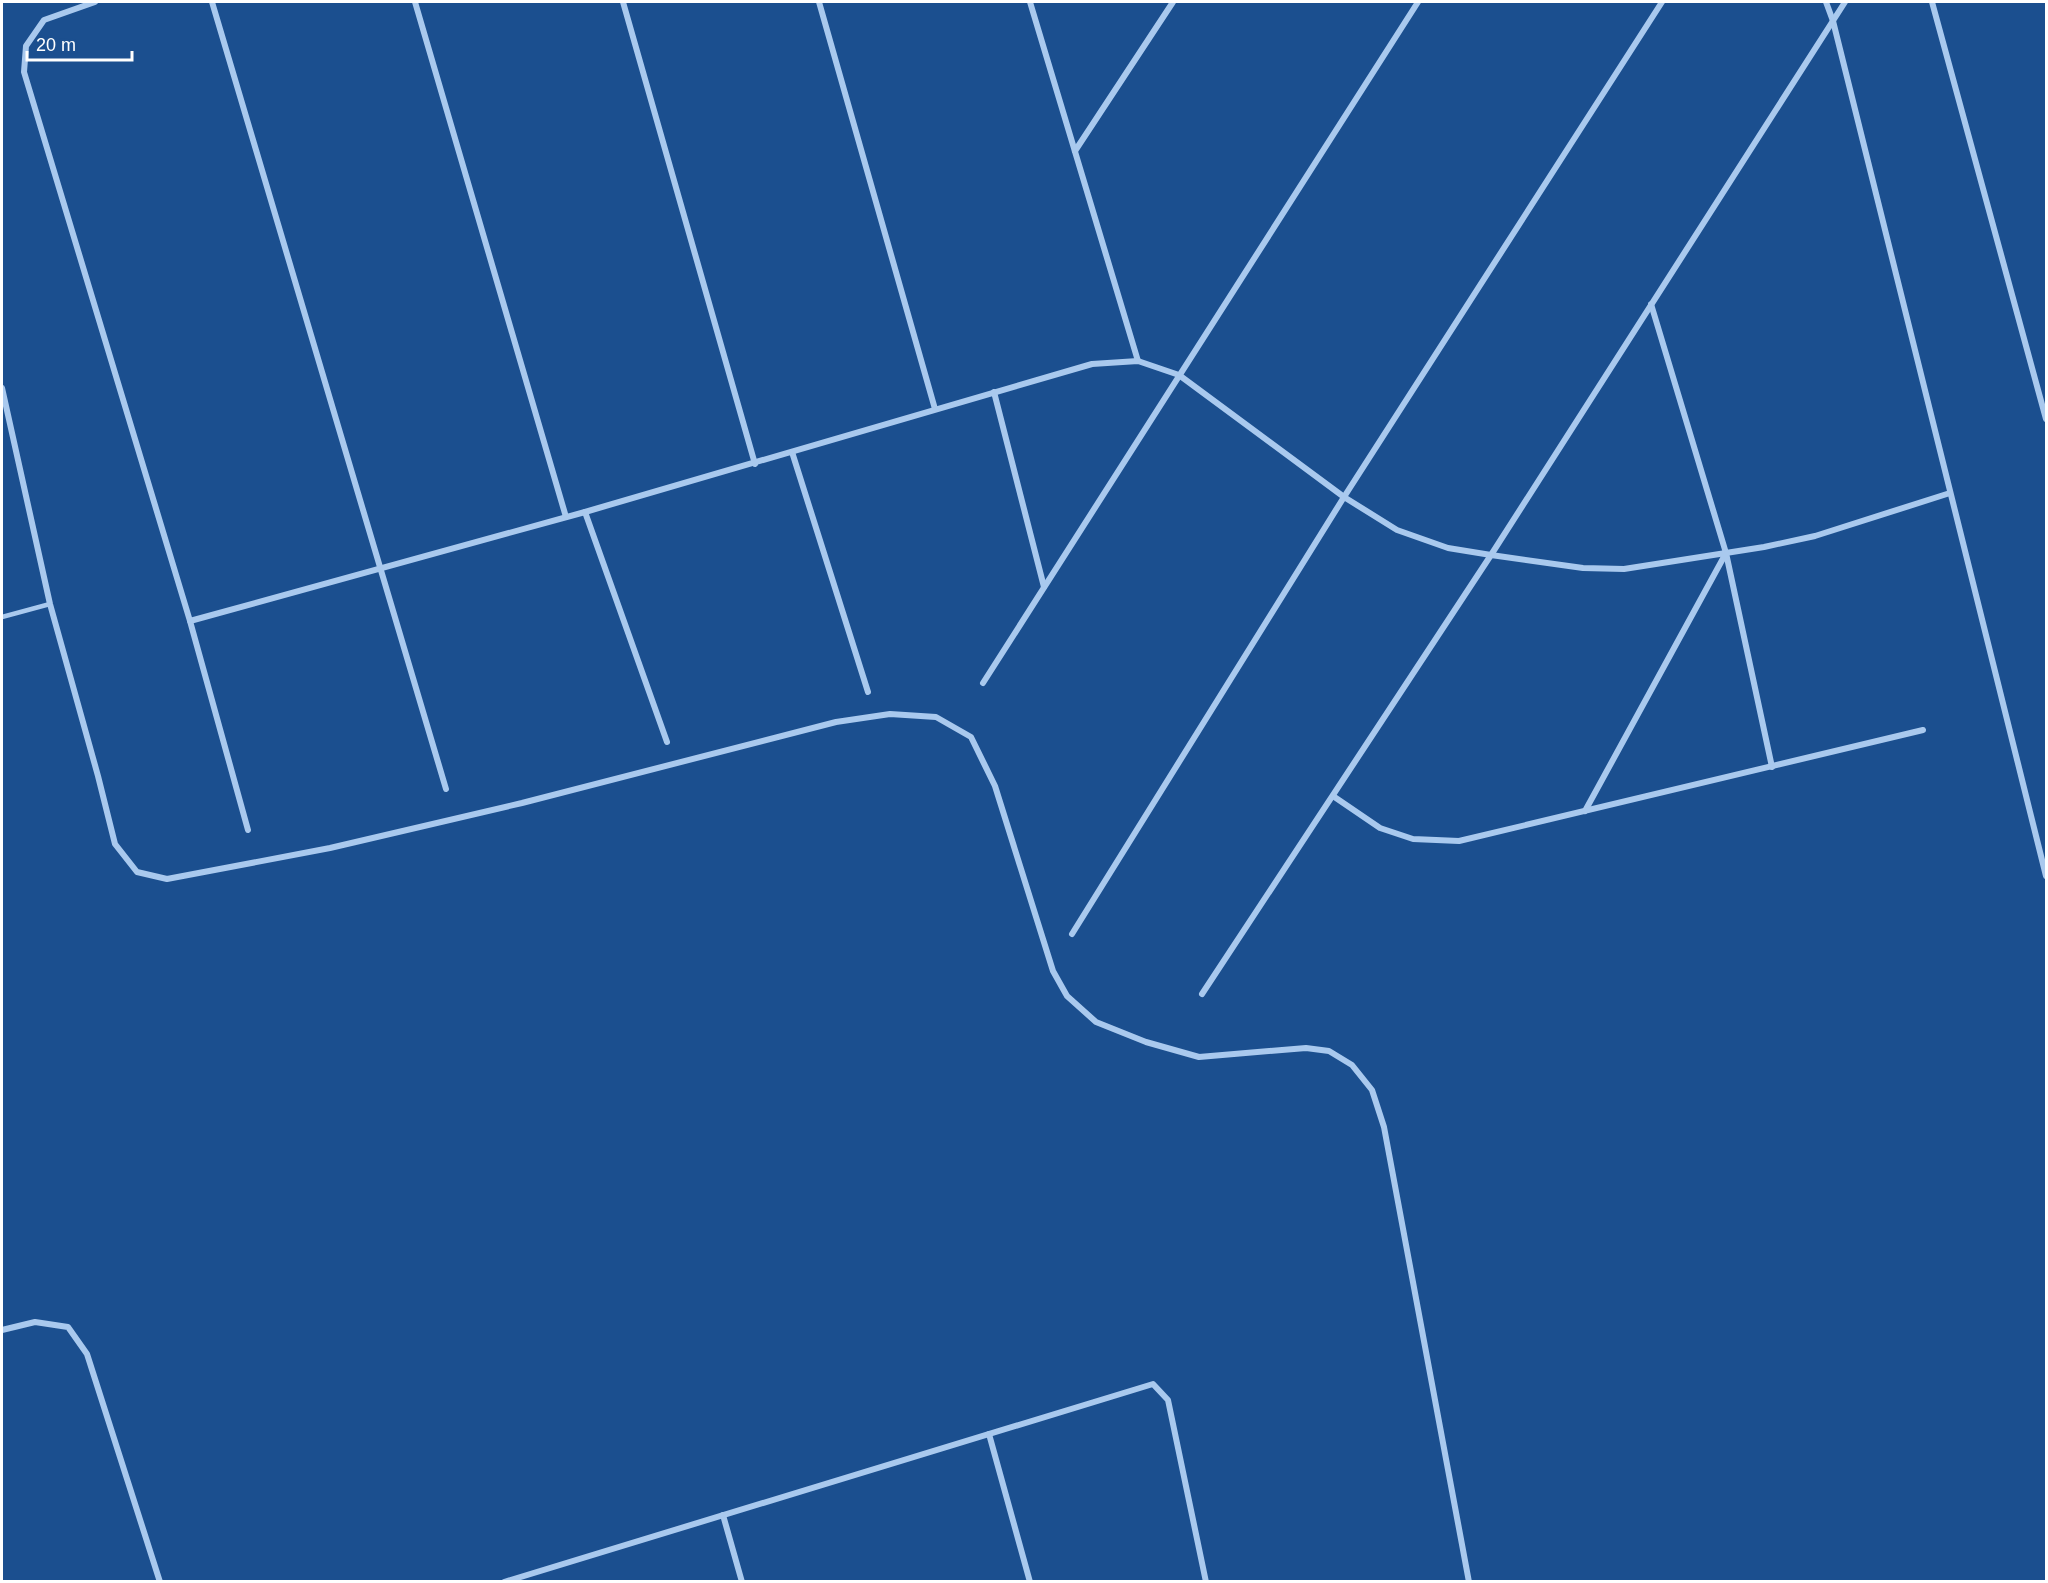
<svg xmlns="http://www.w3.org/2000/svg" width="2048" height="1583" font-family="Arial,sans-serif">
  <rect width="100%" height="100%" fill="#1b4f8f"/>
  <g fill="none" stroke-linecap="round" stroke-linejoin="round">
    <!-- lane -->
    <path stroke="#a9c9ee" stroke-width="4.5" d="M2,617L50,604"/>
    <!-- street -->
    <g stroke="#a9c9ee" stroke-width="6">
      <path d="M95,2L44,20L26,46L24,72L190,621L248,830"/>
      <path d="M212,2L446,789"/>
      <path d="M415,2L566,517"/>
      <path d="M623,2L755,464"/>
      <path d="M819,2L935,409"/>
      <path d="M1030,2L1138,361"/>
      <path d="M1826,2L1833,21L2046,876"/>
      <path d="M1932,2L2046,419"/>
      <path d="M1075,151L1173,2"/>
      <path d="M1651,304L1726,553L1772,767"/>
      <path d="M2,388L50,604L98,776L115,844L137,872L167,879L330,848L522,803L836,722L890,714L936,717L971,737L995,786L1053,971L1067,996L1096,1022L1146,1042L1199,1057L1306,1048L1329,1051L1352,1065L1372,1090L1384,1127L1469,1582"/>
      <path d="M994,392L1044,587"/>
      <path d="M792,452L868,692"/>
      <path d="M585,512L667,742"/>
      <path d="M190,621L585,512L1092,364L1138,361L1179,375L1344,497L1397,530L1448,548L1491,555L1583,568L1624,569L1764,547L1815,536L1950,493"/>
      <path d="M983,683L1418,2"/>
      <path d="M1333,796L1380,828L1413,839L1459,841L1923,730"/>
      <path d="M1585,811L1726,553"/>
      <path d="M1072,934L1344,497L1662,2"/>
      <path d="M1202,994L1491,555L1845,2"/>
      <path d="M2,1330L35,1322L68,1327L87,1354L160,1582"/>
      <path d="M989,1434L1030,1582"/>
      <path d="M723,1515L742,1582"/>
      <path d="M504,1582L1153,1384L1168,1400L1206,1582"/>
    </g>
  </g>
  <!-- border -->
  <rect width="2048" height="1583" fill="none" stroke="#ffffff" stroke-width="6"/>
  <!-- scale -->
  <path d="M27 51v9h105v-9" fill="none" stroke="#ffffff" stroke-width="3"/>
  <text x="36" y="51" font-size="18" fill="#ffffff" stroke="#1b4f8f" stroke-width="4.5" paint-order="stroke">20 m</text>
</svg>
